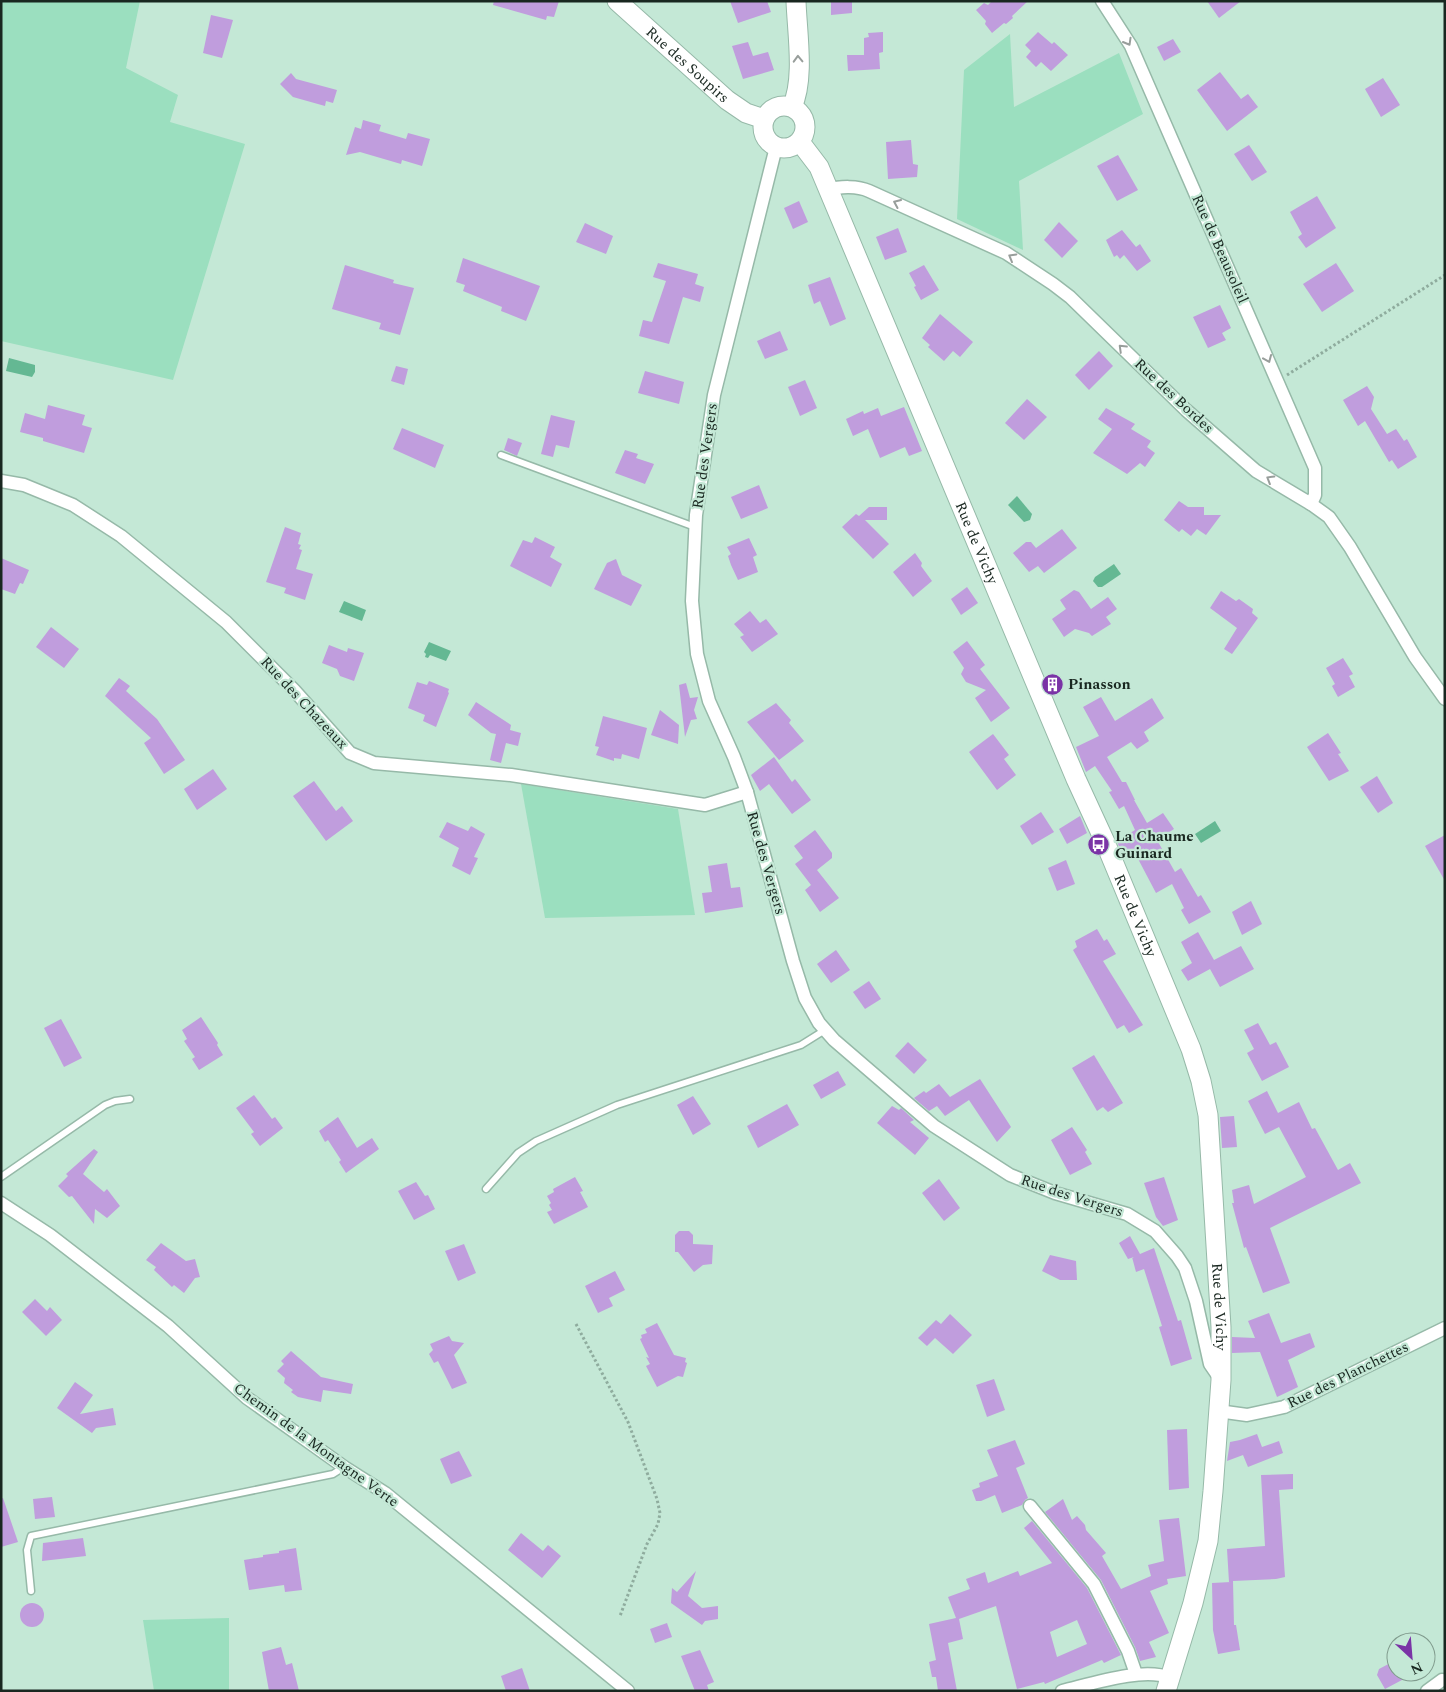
<svg xmlns="http://www.w3.org/2000/svg" width="1446" height="1692" font-family="Spectral,serif">
  <rect width="100%" height="100%" fill="#c4e8d6"/>
  <!-- green -->
  <g fill="#9bdfbf">
    <path d="M1,1H140L126,68L178,95L170,122L245,144L173,380L1,341Z"/>
    <path d="M1010,34L1014,107L1119,53L1143,114L1019,181L1023,250L957,219L964,70Z"/>
    <path d="M521,784L678,809L695,915L545,918Z"/>
    <path d="M229,1618V1691H154L143,1620Z"/>
  </g>
  <!-- water -->
  <g fill="#64b893">
    <path d="M9,358L35,365V372L32,377L6,371Z"/>
    <path d="M1017,496L1032,514L1030,520L1024,522L1008,505Z"/>
    <path d="M1114,564L1121,574L1102,587H1098L1093,581L1095,577Z"/>
    <path d="M344,601L366,610L362,621L339,612Z"/>
    <path d="M429,642L451,651L446,661L430,655L428,658L425,657L426,654L424,652Z"/>
    <path d="M1215,821L1221,831L1201,843L1195,834Z"/>
  </g>
  <!-- building -->
  <g fill="#c09ddd" fill-rule="evenodd">
    <path d="M494,1H559L554,17L547,16L546,20L493,5Z"/>
    <path d="M730,1H767L771,12L738,23Z"/>
    <path d="M831,1H852V13L831,15Z"/>
    <path d="M992,1H1028L1012,16L1013,18L1006,24L1004,23L992,33L985,24L986,21L976,10L984,3L988,5Z"/>
    <path d="M1207,1H1241L1219,18Z"/>
    <path d="M211,15L233,20L222,58L203,53Z"/>
    <path d="M883,32V52L879,53L880,69L848,71L847,55H864V38L869,37L868,33Z"/>
    <path d="M1038,32L1052,44L1054,42L1068,55L1051,71L1041,62L1036,67L1026,57L1031,51L1025,45Z"/>
    <path d="M1173,39L1181,52L1164,61L1157,47Z"/>
    <path d="M748,42L753,56L768,52L774,70L743,79L732,46Z"/>
    <path d="M1220,72L1241,99L1248,94L1258,107L1227,131L1197,90Z"/>
    <path d="M291,73L296,79L337,90L333,103L326,101L325,106L293,97L280,84Z"/>
    <path d="M1383,78L1400,105L1381,117L1365,89Z"/>
    <path d="M363,120L381,125L379,131L406,139L408,133L430,139L422,166L402,160L401,164L360,152L346,155L355,127L361,129Z"/>
    <path d="M911,140L913,164L918,165L917,177L888,179L886,142Z"/>
    <path d="M1249,145L1267,172L1252,181L1234,154Z"/>
    <path d="M1118,155L1138,190L1117,201L1097,166Z"/>
    <path d="M1317,196L1336,228L1306,248L1298,237L1302,234L1290,212Z"/>
    <path d="M799,201L808,222L793,229L784,208Z"/>
    <path d="M1059,222L1078,241L1062,258L1044,240Z"/>
    <path d="M585,223L613,236L606,254L576,242Z"/>
    <path d="M898,228L907,252L885,260L876,237Z"/>
    <path d="M1122,230L1136,247L1140,244L1151,261L1137,271L1124,255L1120,259L1117,255L1114,257L1106,240Z"/>
    <path d="M463,258L540,286L526,321L501,311L502,307L463,291L465,285L456,282Z"/>
    <path d="M658,263L698,274L695,284L704,287L700,302L683,297L669,344L639,336L643,320L652,322L666,281L653,277Z"/>
    <path d="M1336,263L1354,291L1322,312L1303,284Z"/>
    <path d="M345,265L394,280L393,283L414,288L400,335L379,329L381,323L332,309Z"/>
    <path d="M924,265L939,290L921,300L914,287L916,286L909,273Z"/>
    <path d="M830,277L846,319L830,326L820,301L814,304L808,285Z"/>
    <path d="M1220,305L1231,328L1222,333L1226,340L1208,348L1193,317Z"/>
    <path d="M940,314L973,342L960,357L953,351L944,361L928,347L930,345L922,338Z"/>
    <path d="M780,331L788,350L765,359L757,341Z"/>
    <path d="M1099,351L1113,366L1089,390L1075,375Z"/>
    <path d="M396,366L408,369L404,385L391,381Z"/>
    <path d="M645,371L684,382L679,404L638,393Z"/>
    <path d="M805,380L817,408L800,416L788,387Z"/>
    <path d="M1367,386L1374,397L1371,409L1387,434L1396,429L1404,441L1407,439L1417,457L1398,469L1392,460L1389,462L1365,421L1358,426L1343,400Z"/>
    <path d="M1027,399L1047,417L1024,440L1005,423Z"/>
    <path d="M48,405L85,415L82,425L92,428L84,453L43,441V438L20,432L25,413L45,419Z"/>
    <path d="M904,407L922,451L909,456L905,447L880,458L868,429L853,436L846,419L863,411L864,414L878,408L881,416Z"/>
    <path d="M1106,408L1135,424L1131,429L1151,441L1147,447L1155,453L1145,467L1140,463L1127,474L1093,453L1112,429L1098,419Z"/>
    <path d="M551,415L575,421L569,448L556,445L553,457L541,454Z"/>
    <path d="M402,428L444,445L435,468L393,449Z"/>
    <path d="M508,438L522,443L517,456L504,450Z"/>
    <path d="M625,450L638,454L636,458L654,464L645,484L615,473Z"/>
    <path d="M759,485L768,508L741,519L731,497Z"/>
    <path d="M1179,501L1188,507H1204V515H1221L1206,535L1197,529L1191,536L1182,529L1179,532L1164,520Z"/>
    <path d="M869,507H887V520H865L889,544L873,559L842,527L856,514L859,516Z"/>
    <path d="M285,527L301,533L298,544L301,545L299,549L302,550L296,569L313,574L305,600L284,593L286,588L266,582Z"/>
    <path d="M1062,529L1077,548L1044,573L1038,566L1029,572L1013,553L1026,542H1031L1036,548Z"/>
    <path d="M535,537L555,547L550,557L562,564L551,587L510,566L523,540L532,543Z"/>
    <path d="M749,538L757,555L753,557L758,572L738,580L731,565L728,556L731,554L727,547Z"/>
    <path d="M915,553L922,563L921,566L932,581L913,597L893,572Z"/>
    <path d="M1,558L29,570L23,584L20,583L15,594L1,589Z"/>
    <path d="M616,559L622,575L642,585L631,606L594,589L607,563Z"/>
    <path d="M967,587L978,603L961,615L951,599Z"/>
    <path d="M1074,590L1079,592L1091,609L1108,597L1117,609L1106,617L1111,624L1092,636L1089,633L1075,629L1064,637L1052,619L1066,609L1060,600Z"/>
    <path d="M1221,591L1236,601L1239,599L1253,609L1252,613L1258,618L1232,654L1224,649L1237,628L1210,608Z"/>
    <path d="M750,611L760,623L766,619L778,634L752,652L740,637L744,635L734,624Z"/>
    <path d="M51,627L79,649L64,668L36,647Z"/>
    <path d="M967,641L985,665L980,669L1010,708L991,722L975,698L986,690L966,682L961,674L964,668L953,652Z"/>
    <path d="M329,645L347,652L348,648L364,653L354,681L340,676L337,669L322,663Z"/>
    <path d="M1343,658L1353,674L1349,676L1355,687L1338,697L1332,686L1335,684L1326,668Z"/>
    <path d="M119,678L130,686L126,691L157,719L185,760L164,774L144,743L151,738L105,696Z"/>
    <path d="M429,681L449,689L448,692L449,693L436,727L423,721L425,715L408,708L417,682L427,685Z"/>
    <path d="M686,683L690,698L698,697L694,710L697,719L691,720L685,737L679,685Z"/>
    <path d="M1101,697L1115,721L1152,698L1164,718L1144,732L1149,741L1137,749L1131,742L1107,757L1122,782H1126L1135,800H1134L1147,823L1163,813L1174,829L1157,840L1175,872L1181,868L1198,897L1201,895L1211,912L1189,924L1181,910L1184,908L1172,884L1156,893L1136,855L1121,852L1117,841L1135,830L1124,806L1119,809L1109,792L1112,791L1095,766L1086,772L1076,747L1099,736L1083,707Z"/>
    <path d="M476,702L511,725L510,730L521,733L518,746L506,743L501,763L490,760L496,734L491,733L468,715Z"/>
    <path d="M776,703L791,720L789,723L804,741L779,760L747,722Z"/>
    <path d="M660,710L679,725L678,744L651,735Z"/>
    <path d="M603,716L647,728L639,759L622,754L621,759L614,758V761L596,755L599,747L595,746Z"/>
    <path d="M1328,733L1341,753L1338,754L1349,771L1329,781L1307,747Z"/>
    <path d="M993,734L1009,755L1004,759L1016,775L997,790L969,752Z"/>
    <path d="M774,757L792,782L795,779L811,800L792,814L769,784L760,791L751,775Z"/>
    <path d="M213,769L227,789L197,810L184,789Z"/>
    <path d="M1377,776L1393,803L1378,813L1360,787Z"/>
    <path d="M314,781L336,811L342,806L353,821L326,841L293,796Z"/>
    <path d="M1041,812L1054,832L1032,845L1020,826Z"/>
    <path d="M1080,816L1087,833L1067,844L1059,829Z"/>
    <path d="M447,822L468,831L471,826L485,834L474,857L478,858L470,875L452,866L459,848L439,837Z"/>
    <path d="M815,830L832,853V858L817,870L839,898L820,912L805,890L811,885L795,864L803,858L794,846Z"/>
    <path d="M1445,835V881L1425,846Z"/>
    <path d="M1066,860L1075,884L1057,891L1048,868Z"/>
    <path d="M727,863L731,888L740,887L743,907L705,913L702,893L712,892L708,866Z"/>
    <path d="M1251,901L1262,924L1242,935L1232,912Z"/>
    <path d="M1097,929L1104,941L1107,939L1116,954L1103,961L1143,1025L1129,1033L1124,1025L1117,1029L1073,950L1077,947L1075,941Z"/>
    <path d="M1198,932L1214,960L1241,946L1254,969L1220,987L1210,969L1188,981L1181,970L1192,963L1181,942Z"/>
    <path d="M836,950L850,970L831,983L817,964Z"/>
    <path d="M869,981L881,999L865,1009L853,992Z"/>
    <path d="M201,1017L218,1043L217,1045L223,1055L199,1070L192,1059L195,1057L184,1041L187,1039L182,1030Z"/>
    <path d="M61,1019L82,1058L64,1067L44,1028Z"/>
    <path d="M1258,1023L1270,1045L1276,1042L1289,1067L1262,1081L1247,1053L1254,1049L1244,1030Z"/>
    <path d="M908,1042L927,1060L914,1074L895,1056Z"/>
    <path d="M1094,1055L1123,1103L1108,1112L1103,1107L1097,1111L1072,1068Z"/>
    <path d="M838,1071L846,1085L821,1099L813,1085Z"/>
    <path d="M980,1079L1011,1127L997,1142L969,1100L945,1116L937,1106L929,1111L914,1098L924,1091L926,1093L939,1084L950,1097Z"/>
    <path d="M1267,1091L1278,1113L1299,1102L1312,1129L1315,1128L1338,1170L1350,1163L1361,1183L1270,1228L1290,1283L1263,1293L1246,1247L1244,1248L1232,1203H1234L1232,1190L1249,1185L1254,1204L1306,1177L1279,1127L1265,1134L1248,1101Z"/>
    <path d="M254,1095L272,1119L275,1117L283,1128L260,1146L251,1134L254,1132L236,1108Z"/>
    <path d="M693,1096L711,1124L693,1135L677,1105Z"/>
    <path d="M787,1104L799,1125L758,1148L747,1126Z"/>
    <path d="M892,1106L899,1110L901,1108L914,1120L910,1122L929,1138L915,1155L877,1123Z"/>
    <path d="M1234,1116L1237,1147L1222,1148L1220,1117Z"/>
    <path d="M338,1117L357,1148L372,1138L379,1149L346,1173L339,1162L341,1160L328,1140L325,1142L319,1131Z"/>
    <path d="M1072,1127L1087,1150L1085,1152L1092,1164L1070,1175L1051,1140Z"/>
    <path d="M94,1149L98,1152L83,1174L104,1192L107,1189L120,1206L107,1218L95,1209L94,1224L72,1196L69,1197L58,1186L68,1176L66,1174Z"/>
    <path d="M575,1177L583,1191L580,1192L588,1207L554,1224L547,1212L552,1210L549,1205L551,1203L547,1196L554,1192L553,1189Z"/>
    <path d="M1164,1177L1178,1220L1163,1226L1156,1217L1144,1183Z"/>
    <path d="M939,1179L960,1208L944,1221L922,1193Z"/>
    <path d="M416,1182L425,1196L428,1195L435,1209L414,1220L398,1191Z"/>
    <path d="M679,1231H689L693,1235V1244L713,1245L712,1264L703,1265L694,1272L678,1252H675V1235Z"/>
    <path d="M1130,1236L1140,1254L1154,1248L1178,1321L1181,1320L1192,1359L1171,1366L1159,1327L1162,1326L1144,1269L1136,1272L1132,1257H1134L1128,1259L1119,1243Z"/>
    <path d="M161,1243L186,1261L195,1259L200,1277L195,1278L184,1293L174,1285L172,1287L154,1270L156,1267L146,1260Z"/>
    <path d="M464,1244L476,1273L458,1281L445,1251Z"/>
    <path d="M1050,1255L1076,1261L1077,1280H1060L1042,1271Z"/>
    <path d="M615,1271L625,1290L609,1298L613,1306L598,1313L585,1286Z"/>
    <path d="M35,1299L47,1311L50,1307L62,1320L46,1336L22,1312Z"/>
    <path d="M1269,1313L1281,1343L1310,1333L1315,1347L1288,1360L1298,1387L1277,1397L1260,1352L1232,1353V1337L1255,1338L1248,1321Z"/>
    <path d="M950,1314L972,1335L953,1354L935,1338L927,1346L918,1338L936,1320L941,1324Z"/>
    <path d="M657,1323L674,1355L686,1358L685,1362L687,1363L683,1377L678,1376L657,1387L646,1366L650,1364L646,1357L649,1358L640,1339L642,1338L641,1335L647,1333L645,1329Z"/>
    <path d="M449,1336L452,1341L464,1343L454,1355L467,1383L452,1389L438,1361L434,1363L429,1354L433,1350L430,1344Z"/>
    <path d="M291,1351L321,1377L353,1384L351,1394L323,1390L321,1402L298,1397L291,1392L293,1390L284,1383L285,1378L277,1371L284,1364L281,1361Z"/>
    <path d="M994,1379L1005,1410L987,1417L976,1385Z"/>
    <path d="M75,1382L93,1395L80,1414L113,1408L116,1425L96,1428L92,1433L57,1408Z"/>
    <path d="M1187,1429L1189,1488L1169,1490L1167,1430Z"/>
    <path d="M1257,1434L1262,1447L1279,1441L1283,1453L1248,1467L1243,1455L1227,1461L1230,1442L1240,1440Z"/>
    <path d="M1015,1440L1025,1464L1016,1468L1028,1498L1025,1500L1022,1505L1002,1513L995,1495L981,1501H976L972,1490L980,1487L979,1483L998,1476L987,1450Z"/>
    <path d="M459,1451L472,1476L451,1484L440,1459Z"/>
    <path d="M1293,1474V1489L1279,1490L1285,1577L1276,1579L1233,1581L1234,1625H1236L1240,1650L1218,1654L1213,1630L1212,1583L1231,1582H1229L1227,1549L1265,1546L1261,1475Z"/>
    <path d="M52,1497L55,1517L35,1519L33,1499Z"/>
    <path d="M3,1498L18,1542L1,1547V1499Z"/>
    <path d="M1063,1499L1072,1520L1077,1516L1085,1525L1086,1530L1106,1553L1102,1556L1121,1589L1151,1576L1148,1565L1164,1561L1159,1520L1179,1518L1186,1576L1167,1579L1168,1584L1150,1591L1169,1633L1149,1642L1156,1657L1140,1661L1135,1647L1101,1580L1045,1512Z"/>
    <path d="M1032,1521L1087,1588L1121,1655L1104,1663L1102,1660L1045,1684L1044,1682L1017,1689L996,1606L959,1619L963,1639L948,1643L957,1691H938L936,1677H932L929,1662L936,1660L929,1624L956,1618L948,1597L970,1589L966,1579L985,1572L988,1583L1018,1571L1020,1576L1052,1563L1024,1528ZM1077,1620L1087,1644L1057,1657L1050,1632Z"/>
    <path d="M521,1533L543,1551L548,1545L561,1556L542,1578L508,1550Z"/>
    <path d="M83,1538L86,1556L42,1561L43,1543Z"/>
    <path d="M296,1548L302,1590L285,1592L284,1585L249,1590L244,1560L263,1557V1555L279,1553V1551Z"/>
    <path d="M696,1571L688,1596L702,1608L718,1606V1619L705,1621L702,1625L671,1603L672,1588L677,1592Z"/>
    <circle cx="32" cy="1615" r="12"/>
    <path d="M667,1623L672,1637L655,1643L650,1629Z"/>
    <path d="M281,1647L286,1665L292,1663L299,1691H269L262,1652Z"/>
    <path d="M700,1650L714,1682L707,1685L709,1691H695L681,1656Z"/>
    <path d="M1396,1660V1672H1417L1385,1689L1377,1675L1379,1669Z"/>
    <path d="M522,1668L530,1691H506L501,1676Z"/>
  </g>
  <g fill="none" stroke-linecap="round" stroke-linejoin="round">
    <defs>
      <g id="lane">
        <path d="M501,455L695,527"/>
        <path d="M1,1177L105,1105L115,1101L130,1099"/>
        <path d="M486,1189L518,1153L536,1141L617,1105L801,1045L825,1030"/>
        <path d="M31,1591L27,1550L31,1536L333,1474L344,1467"/>
      </g>
      <g id="street">
        <path d="M1102,1L1131,46L1315,468V495L1311,504"/>
        <path d="M776,147L714,395L696,515L692,601L697,654L709,701L734,757L747,792L793,961L805,998L819,1023L834,1040L934,1126L1010,1175L1055,1193L1127,1214L1155,1231L1177,1256L1185,1268L1196,1301L1210,1364L1221,1380"/>
        <path d="M829,190C840,186 858,186 869,191L1006,253L1053,284L1070,297L1186,410L1256,471L1311,504L1329,517L1350,547L1415,657L1445,699"/>
        <path d="M1,481L24,485L73,505L121,536L226,622L294,690L350,753L374,763L511,775L705,805L747,792"/>
        <path d="M1,1203L50,1235L168,1326L247,1398L344,1467L385,1493L628,1691"/>
        <path d="M1218,1411L1247,1415L1284,1407L1445,1328"/>
        <path d="M1030,1506L1094,1584L1128,1651L1136,1674"/>
        <path d="M1062,1691C1088,1685 1145,1666 1169,1678"/>
        <path d="M1427,1691L1442,1680"/>
      </g>
      <g id="secondary">
        <path id="s1" d="M617,1L727,100L746,113L764,119"/>
        <circle cx="784" cy="127" r="21"/>
        <path d="M792,107C805,79 797,32 796,1"/>
        <path id="s2" d="M800,142L819,167L1076,779L1105,842L1191,1049L1201,1081L1208,1115L1221,1327V1380L1213,1491L1208,1541L1193,1603L1166,1691"/>
      </g>
    </defs>
    <!-- lane casing -->
    <use href="#lane" stroke="#96b9a8" stroke-width="9"/>
    <!-- street casing -->
    <use href="#street" stroke="#96b9a8" stroke-width="15"/>
    <!-- secondary casing -->
    <use href="#secondary" stroke="#96b9a8" stroke-width="21"/>
    <!-- path -->
    <g stroke="#8fac9e" stroke-width="3" stroke-dasharray="2.5 2.5" stroke-linecap="butt">
      <path d="M1287,375L1445,275"/>
      <path d="M576,1324L628,1422L657,1499L660,1513L658,1524L647,1544L620,1616"/>
    </g>
    <!-- lane -->
    <use href="#lane" stroke="#fff" stroke-width="6"/>
    <!-- street -->
    <use href="#street" stroke="#fff" stroke-width="12"/>
    <!-- secondary -->
    <use href="#secondary" stroke="#fff" stroke-width="19"/>
  </g>
  <!-- one-way arrows -->
  <defs><path id="oneway-chevron" d="M-2-3.5L2.5 0L-2 3.5" fill="none" stroke-width="1.6" stroke-linecap="round" stroke-linejoin="round" transform="scale(1.25)"/></defs>
  <g stroke="#989e9b">
    <use href="#oneway-chevron" transform="translate(1128 42) rotate(60)"/>
    <use href="#oneway-chevron" transform="translate(798 59) rotate(-92)"/>
    <use href="#oneway-chevron" transform="translate(897 203) rotate(-156)"/>
    <use href="#oneway-chevron" transform="translate(1012 257) rotate(-150)"/>
    <use href="#oneway-chevron" transform="translate(1122 348) rotate(-136)"/>
    <use href="#oneway-chevron" transform="translate(1268 359) rotate(67)"/>
    <use href="#oneway-chevron" transform="translate(1270 479) rotate(-149)"/>
  </g>
  <!-- icons -->
  <defs>
    <symbol id="building-disc" viewBox="-11 -11 22 22"><circle r="9.5" fill="#7a33a6" stroke="#c4e8d6"/><path d="M-4-6H4V6H1V3H-1V6H-4ZM-2.5-4.3h1.7v1.8h-1.7ZM.8-4.3h1.7v1.8H.8ZM-2.5-1h1.7V.8h-1.7ZM.8-1h1.7V.8H.8Z" fill="#fff"/></symbol>
    <symbol id="bus-disc" viewBox="-11 -11 22 22"><circle r="9.5" fill="#7a33a6" stroke="#c4e8d6"/><path d="M-5-6H5V4H4V6H2V4H-2V6H-4V4H-5ZM-3.5-4V0h7V-4ZM-3.5 1.2v1.5H-2V1.2ZM2 1.2v1.5H3.5V1.2Z" fill="#fff"/></symbol>
  </defs>
  <g fill-rule="evenodd">
    <use href="#building-disc" x="1040" y="672" width="25" height="25"/>
    <use href="#bus-disc" x="1086" y="832" width="25" height="25"/>
  </g>
  <g text-anchor="middle" dominant-baseline="central" stroke-width="4.5" stroke-linejoin="round" paint-order="stroke">
    <!-- street labels -->
    <g font-size="15" fill="#192720" stroke="#c4e8d6">
      <text stroke="none"><textPath href="#s1" startOffset="95">Rue des Soupirs</textPath></text>
      <text transform="translate(1220 249) rotate(66)">Rue de Beausoleil</text>
      <text transform="translate(1174 396) rotate(43)">Rue des Bordes</text>
      <text transform="translate(705 456) rotate(-82)">Rue des Vergers</text>
      <text stroke="none"><textPath href="#s2" startOffset="439">Rue de Vichy</textPath></text>
      <text transform="translate(304 703) rotate(47)">Rue des Chazeaux</text>
      <text transform="translate(766 863) rotate(74)">Rue des Vergers</text>
      <text stroke="none"><textPath href="#s2" startOffset="844">Rue de Vichy</textPath></text>
      <text transform="translate(1072 1196) rotate(18)">Rue des Vergers</text>
      <text stroke="none"><textPath href="#s2" startOffset="1249">Rue de Vichy</textPath></text>
      <text transform="translate(1348 1375) rotate(-26)">Rue des Planchettes</text>
      <text transform="translate(316 1445) rotate(36)">Chemin de la Montagne Verte</text>
    </g>
    <!-- poi labels -->
    <g font-size="15" font-weight="bold" fill="#192720" stroke="#c4e8d6" text-anchor="start">
      <text x="1068" y="684">Pinasson</text>
      <text x="1115" y="836">La Chaume<tspan x="1115" dy="17">Guinard</tspan></text>
    </g>
  </g>
  <!-- border -->
  <rect width="1446" height="1692" fill="none" stroke="#192720" stroke-width="5"/>
  <!-- north arrow -->
  <g transform="translate(1411 1657) rotate(154)"><circle r="24" fill="#c4e8d6" stroke="#809b8d"/>
  <path d="M0-4L9 19L0 12L-9 19Z" fill="#7a33a6"/>
  <text y="-8" font-size="14" font-weight="bold" text-anchor="middle" fill="#192720">N</text>
  </g>
</svg>
